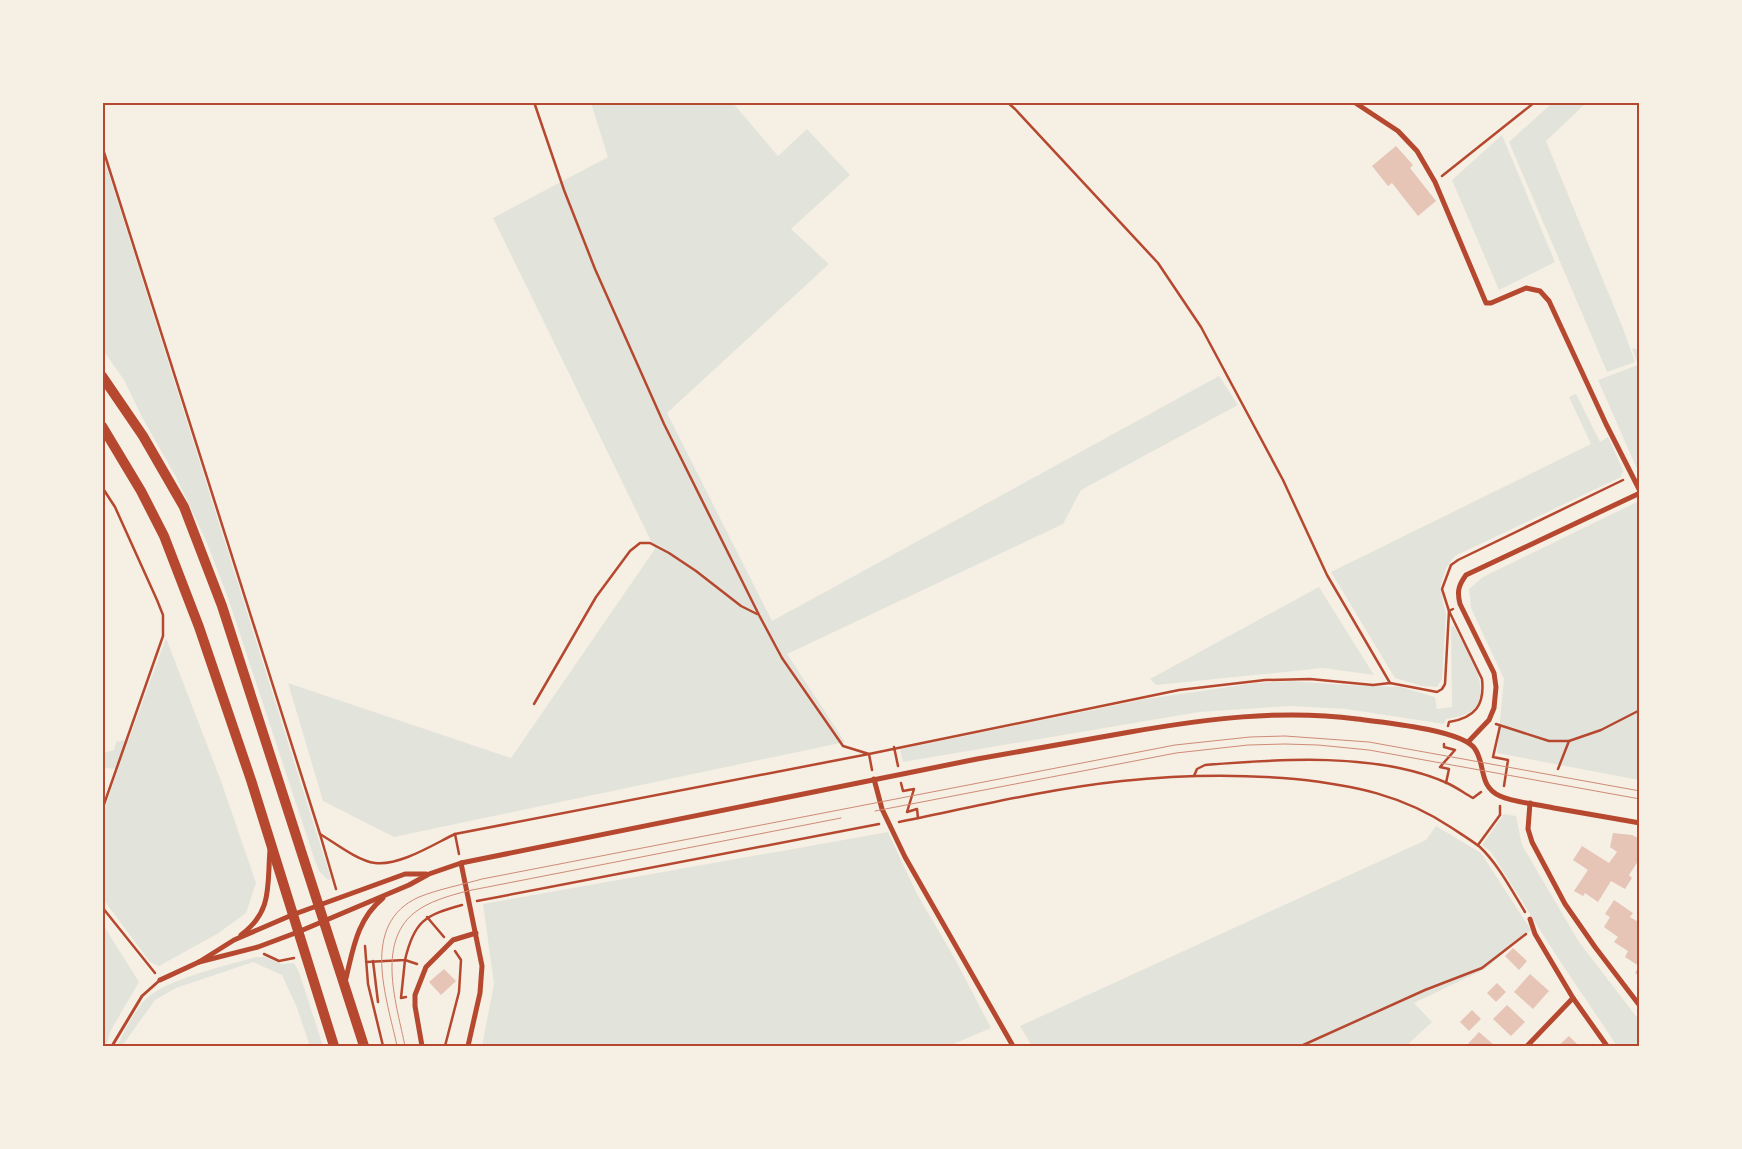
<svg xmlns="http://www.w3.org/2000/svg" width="1742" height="1149" font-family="'Source Sans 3',sans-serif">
  <rect width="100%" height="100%" fill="#f6efe4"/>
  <!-- green -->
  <g fill="#e2e4dc">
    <path d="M591,103H733L778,156L807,129L850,175L791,229L829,264L667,413L772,621L1219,376L1238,405L1081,490L1063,524L787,654L845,742L394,837L323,801L288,683L511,758L655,549L493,218L608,157Z"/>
    <path d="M1552,103H1586L1546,141L1624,331L1635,362L1607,372L1509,142Z"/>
    <path d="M1502,135L1555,262L1499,290L1452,180Z"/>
    <path d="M103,155L331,879L328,880L319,871L315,861L228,598L207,543L176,477L142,417L124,380L103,350Z"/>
    <path d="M1632,348L1640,350V467L1637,469L1598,380L1638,365Z"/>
    <path d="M1576,394L1600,442L1608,437L1623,470L1621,477L1455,556L1446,568L1440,588L1446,614L1442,679L1437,687L1422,686L1395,678L1331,572L1591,444L1569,397Z"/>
    <path d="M1639,501V780L1497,753L1504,679L1471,608L1469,589L1483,577Z"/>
    <path d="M1319,587L1374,675L1323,668L1156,685L1150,679Z"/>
    <path d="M1454,626C1464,646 1493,687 1475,708C1468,716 1456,717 1446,719L1444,724L1346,709L1289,706L1199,712L903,762L900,749L1146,699L1256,683L1291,681L1347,685L1401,687L1435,697L1437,709L1452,707L1451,627Z"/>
    <path d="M166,638L221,781L256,883L246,913L217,934L159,966L150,962L103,899V814L118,769L106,768L103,766V753L114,750L116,742L129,739Z"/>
    <path d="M1504,814L1516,816L1522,845L1579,942L1639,1020V1046H1617L1554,952L1491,852L1482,845Z"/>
    <path d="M1436,826L1481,853L1531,930L1485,969L1414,1003L1432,1022L1406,1046H1032L1020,1026L1426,840Z"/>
    <path d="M888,832L917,894L955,959L991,1028L949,1046H482L494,984L483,904Z"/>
    <path d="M102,923L139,982L111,1030L106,1046H102Z"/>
    <path d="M256,957H265L282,964L294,963L299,972L323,1046H310L297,1008L282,975L253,962L176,988L155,1000L122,1046H117C124,1032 132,1016 142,1003C162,979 226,966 256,957Z"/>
  </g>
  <!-- building -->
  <g fill="#e6c5b7">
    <path d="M1396,146L1413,165L1410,168L1436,201L1418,216L1392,183L1388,186L1372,166Z"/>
    <path d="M1613,833L1632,835L1640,839V858L1629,875L1632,878L1625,889L1611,881L1598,902L1585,893L1583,896L1574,891L1588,870L1573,860L1582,846L1609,863L1617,852L1610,847Z"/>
    <path d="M1614,900L1633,913L1630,917L1640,923V976L1635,973L1639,966L1625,957L1628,951L1614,942L1618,937L1604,927L1610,917L1605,914Z"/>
    <path d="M1513,948L1527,961L1519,970L1505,956Z"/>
    <path d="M444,969L456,981L441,995L429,982Z"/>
    <path d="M1530,974L1549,991L1533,1009L1514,992Z"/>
    <path d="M1497,983L1506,992L1496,1002L1487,993Z"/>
    <path d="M1507,1005L1525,1022L1511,1036L1493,1019Z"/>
    <path d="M1472,1010L1481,1019L1469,1031L1460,1022Z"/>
    <path d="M1479,1032L1495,1046H1466Z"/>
    <path d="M1569,1036L1579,1046H1558Z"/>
  </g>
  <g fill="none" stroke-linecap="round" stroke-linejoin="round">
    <!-- path -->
    <g stroke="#b5482f" stroke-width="2.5">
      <path d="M1007,102L1015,109L1158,263L1201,327L1283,480L1327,575L1390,683"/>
      <path d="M102,146L320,834L336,889"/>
      <path d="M1442,176L1535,102"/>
      <path d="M102,487L115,507L157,600L163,615V636L102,810"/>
      <path d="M534,704L596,597L630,551L640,543H650L669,553L696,571L741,606L757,614"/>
      <path d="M1496,724L1549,741H1569L1601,730L1640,710"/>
      <path d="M1448,726L1449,722C1475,718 1485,705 1482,679L1449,611L1442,589L1451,565L1458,560L1623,480"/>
      <path d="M1500,726L1493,757L1508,760L1504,786"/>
      <path d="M1444,744V747L1455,750L1440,767L1449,769L1446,783"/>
      <path d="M894,747L898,766"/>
      <path d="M1558,769L1569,741"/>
      <path d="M872,770L869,754L1179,690L1265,680L1310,679L1373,685L1390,683L1437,692L1442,689L1445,684L1449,611L1453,609"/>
      <path d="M1194,776L1197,769L1205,765C1278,759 1378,752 1447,783C1456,787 1464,793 1473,798L1481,792"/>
      <path d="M901,783L903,791L914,789L907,812L917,809L918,818"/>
      <path d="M899,822C973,807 1047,789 1122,781C1179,775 1238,774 1295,779C1353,785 1403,795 1452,828C1461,834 1471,840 1480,847C1498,864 1512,891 1525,912"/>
      <path d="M320,834C335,843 358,861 375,863C400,866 434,844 455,834L459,854"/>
      <path d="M455,834L869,754L843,746L782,658L759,615L664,424L595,269L564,190L534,102"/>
      <path d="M1478,845L1500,815V806"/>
      <path d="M477,901L879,824"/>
      <path d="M102,907L155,973"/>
      <path d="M427,917L444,937"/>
      <path d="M365,946L368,984L383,1046"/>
      <path d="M264,954L279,961L294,958"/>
      <path d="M373,961L378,1002"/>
      <path d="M366,962L405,960C414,921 425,915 462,905"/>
      <path d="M406,997L401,998L405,960L417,964"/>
      <path d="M445,1046L459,992L461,960L455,951"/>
      <path d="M1301,1046L1425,990L1482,968L1526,934"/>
    </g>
    <!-- service -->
    <path stroke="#b5482f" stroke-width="3" d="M112,1046L142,996L160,980"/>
    <!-- minor -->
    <g stroke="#b5482f" stroke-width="5">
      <path d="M1354,102L1398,131L1417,151L1435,182L1486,303H1491L1526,288L1540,291L1549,301L1606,424L1640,491"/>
      <path d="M1469,741L1489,720L1494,708L1496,687L1494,673L1460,604C1457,592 1458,586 1466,575L1640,493"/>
      <path d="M874,779L882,809L905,857L1013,1046"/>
      <path d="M1530,803L1528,829L1532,842L1565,904L1595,947L1640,1006"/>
      <path d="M461,863L482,966L480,993L468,1046"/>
      <path d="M1530,919L1535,934L1573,998L1607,1046"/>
      <path d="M241,935C273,911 267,886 270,850"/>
      <path d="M199,962L258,947L298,932L409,885L429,874L461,863C633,828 805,793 977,759C1028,750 1079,741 1130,732C1205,719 1281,709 1357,719C1381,722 1463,730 1475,749C1486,765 1478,786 1500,796C1516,803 1537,804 1554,808C1583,813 1611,818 1640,823"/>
      <path d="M160,980L199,962L234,940L292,915L405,874H426"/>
      <path d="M345,982C353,951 356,920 383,898"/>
      <path d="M422,1046L415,1006V995L426,967L453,940L476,933"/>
      <path d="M1527,1046L1573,998"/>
    </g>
    <!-- primary -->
    <g stroke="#b5482f" stroke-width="10">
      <path d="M102,376L143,436L184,507L222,606L364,1046"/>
      <path d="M102,426L141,491L164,536L199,627L251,780L334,1046"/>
    </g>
    <!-- tram -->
    <g stroke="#cf8b77" stroke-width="1">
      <path d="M875,811L1176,753L1248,745L1285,744L1318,745L1369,750L1640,799"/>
      <path d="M397,1046C387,998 359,924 419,897C439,889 461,885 482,879L1175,745L1250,737L1285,736L1369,742L1640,791"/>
      <path d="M405,1046C397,1006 376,944 414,913C429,901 449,896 467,891L841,818"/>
    </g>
  </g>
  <!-- border -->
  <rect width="1742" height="1149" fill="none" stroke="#f6efe4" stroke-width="208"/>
  <rect x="104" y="104" width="1534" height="941" fill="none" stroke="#b5482f" stroke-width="2"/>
</svg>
